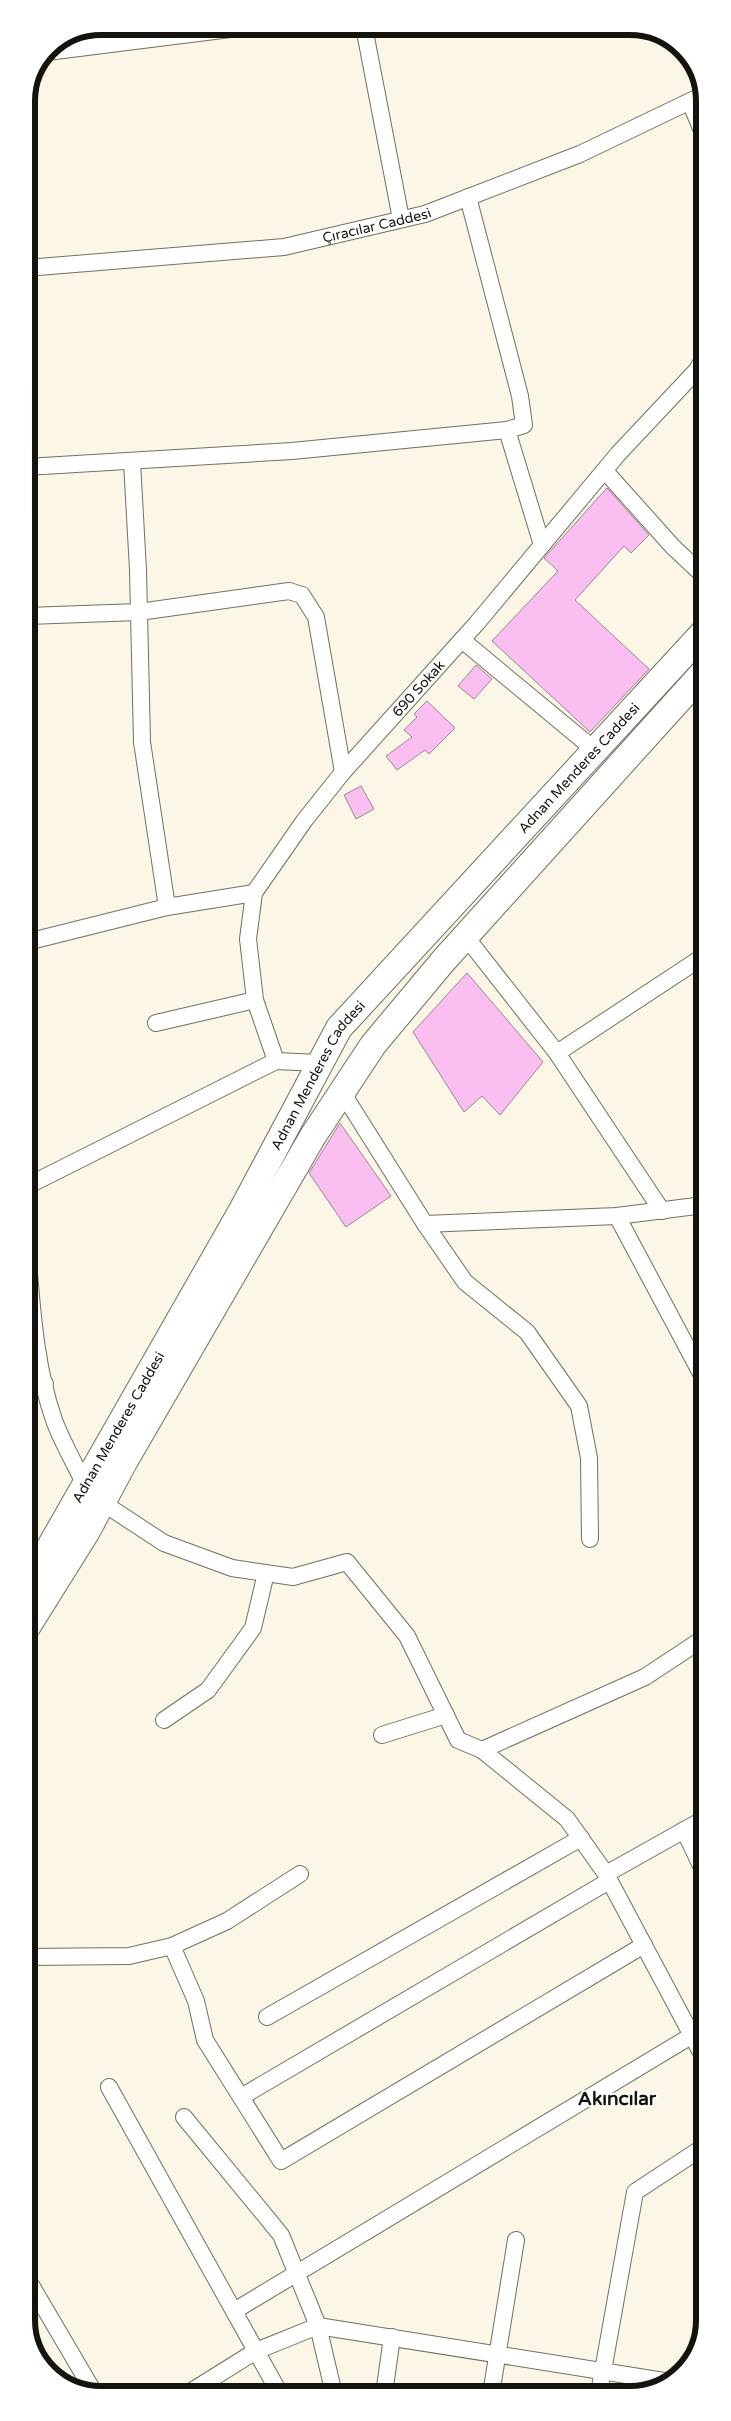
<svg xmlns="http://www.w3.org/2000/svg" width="731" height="2421" font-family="'Varela Round',sans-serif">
  <rect width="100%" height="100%" fill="#fbf6e5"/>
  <!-- building -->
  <g fill="#fabef0" stroke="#968893">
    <path d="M607,488L649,535L631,553L624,546L575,600L649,669L590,732L492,641L558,571L544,558Z"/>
    <path d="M476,665L492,679L474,699L458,686Z"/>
    <path d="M427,701L455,728L429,754L425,750L397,770L386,756L412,737L404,730L417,717L414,714Z"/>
    <path d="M361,786L374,809L356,819L344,795Z"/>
    <path d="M467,973L543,1062L500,1115L482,1096L464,1112L413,1032Z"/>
    <path d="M340,1123L391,1196L346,1227L309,1173Z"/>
  </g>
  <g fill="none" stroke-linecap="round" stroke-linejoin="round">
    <defs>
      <g id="street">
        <path d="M364,27L401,219"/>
        <path d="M47,52L254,26"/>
        <path d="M690,102L703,133"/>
        <path id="s1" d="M26,268L284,247L425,214L580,154L703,95"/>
        <path d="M507,430L542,545"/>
        <path d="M132,462L138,570L142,742L167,907"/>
        <path d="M26,467L292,451L507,430L524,425L520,396L468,197"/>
        <path d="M605,471L673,547L704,576"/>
        <path d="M27,616L139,612L289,591L302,595L316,617L343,772"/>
        <path d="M462,640L596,751"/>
        <path d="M466,937L557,1053L662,1211"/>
        <path d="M27,942L167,907L254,893"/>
        <path d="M156,1023L255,1000"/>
        <path d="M557,1053L704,956"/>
        <path id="s2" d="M276,1061L255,1000L248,939L254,893L304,821L343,772L477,623L618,454L696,371L703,360"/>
        <path d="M342,1092L425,1224L465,1282L527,1332L579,1406L589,1458L590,1539"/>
        <path d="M27,1186L276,1061L319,1063"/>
        <path d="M617,1216L704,1379"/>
        <path d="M425,1224L617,1216L704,1205"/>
        <path d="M27,1250C32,1307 35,1366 54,1420C62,1442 75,1464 85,1485"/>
        <path d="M27,1389L45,1384"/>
        <path d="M103,1503L164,1543L232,1568L293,1577L347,1562L407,1636L458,1740L482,1750L567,1819L606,1874L705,2060"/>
        <path d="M164,1720L208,1690L253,1628L266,1573"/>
        <path d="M382,1735L446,1715"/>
        <path d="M482,1750L645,1677L704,1638"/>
        <path d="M684,1830L704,1872"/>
        <path d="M606,1874L704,1819"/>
        <path d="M172,1946L196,2001L205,2040L281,2161L644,1945"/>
        <path d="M27,1957L129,1956L172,1946L227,1921L300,1874"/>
        <path d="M267,2017L581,1838"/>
        <path d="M109,2087L280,2394"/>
        <path d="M241,2097L609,1881"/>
        <path d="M184,2117L281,2235L318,2326L334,2394"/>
        <path d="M704,2273H705"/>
        <path d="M28,2280L95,2394"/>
        <path d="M234,2311L691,2036"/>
        <path d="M599,2393L635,2192L705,2146"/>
        <path d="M187,2394L256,2351L318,2326L664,2381"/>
        <path d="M384,2394L392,2337"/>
        <path d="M491,2394L516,2240"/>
      </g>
      <g id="primary">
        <path id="s3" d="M27,1587L241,1212L339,1028L704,632"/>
        <path d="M27,1627L87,1531L124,1462L313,1136L373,1045L444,960L704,672"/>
      </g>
    </defs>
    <!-- street casing -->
    <use href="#street" stroke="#736f61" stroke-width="18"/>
    <!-- primary casing -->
    <use href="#primary" stroke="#736f61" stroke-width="28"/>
    <!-- street -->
    <use href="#street" stroke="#fff" stroke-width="16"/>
    <!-- primary -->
    <use href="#primary" stroke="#fff" stroke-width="26"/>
  </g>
  <g text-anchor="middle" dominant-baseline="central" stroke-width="4" stroke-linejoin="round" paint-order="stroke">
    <!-- street labels -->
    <g font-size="14" fill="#15130d" stroke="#fff">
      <text stroke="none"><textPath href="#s1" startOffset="354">Çıracılar Caddesi</textPath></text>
      <text stroke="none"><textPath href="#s2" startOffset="435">690 Sokak</textPath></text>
      <text stroke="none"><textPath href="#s3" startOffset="994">Adnan Menderes Caddesi</textPath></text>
      <text stroke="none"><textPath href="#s3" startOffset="589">Adnan Menderes Caddesi</textPath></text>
      <text stroke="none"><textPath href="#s3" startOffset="184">Adnan Menderes Caddesi</textPath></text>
    </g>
    <!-- district labels -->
    <g font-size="19" font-weight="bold" fill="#15130d" stroke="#fff">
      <text x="617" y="2099">Akıncılar</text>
    </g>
  </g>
  <!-- crop -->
  <path d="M0 0H731V2421H0ZM101 35H630A66 66 0 0 1 696 101V2320A66 66 0 0 1 630 2386H101A66 66 0 0 1 35 2320V101A66 66 0 0 1 101 35Z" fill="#fff" fill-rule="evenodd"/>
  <path fill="none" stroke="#15130d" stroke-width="6" d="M101 35H630A66 66 0 0 1 696 101V2320A66 66 0 0 1 630 2386H101A66 66 0 0 1 35 2320V101A66 66 0 0 1 101 35Z"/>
</svg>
